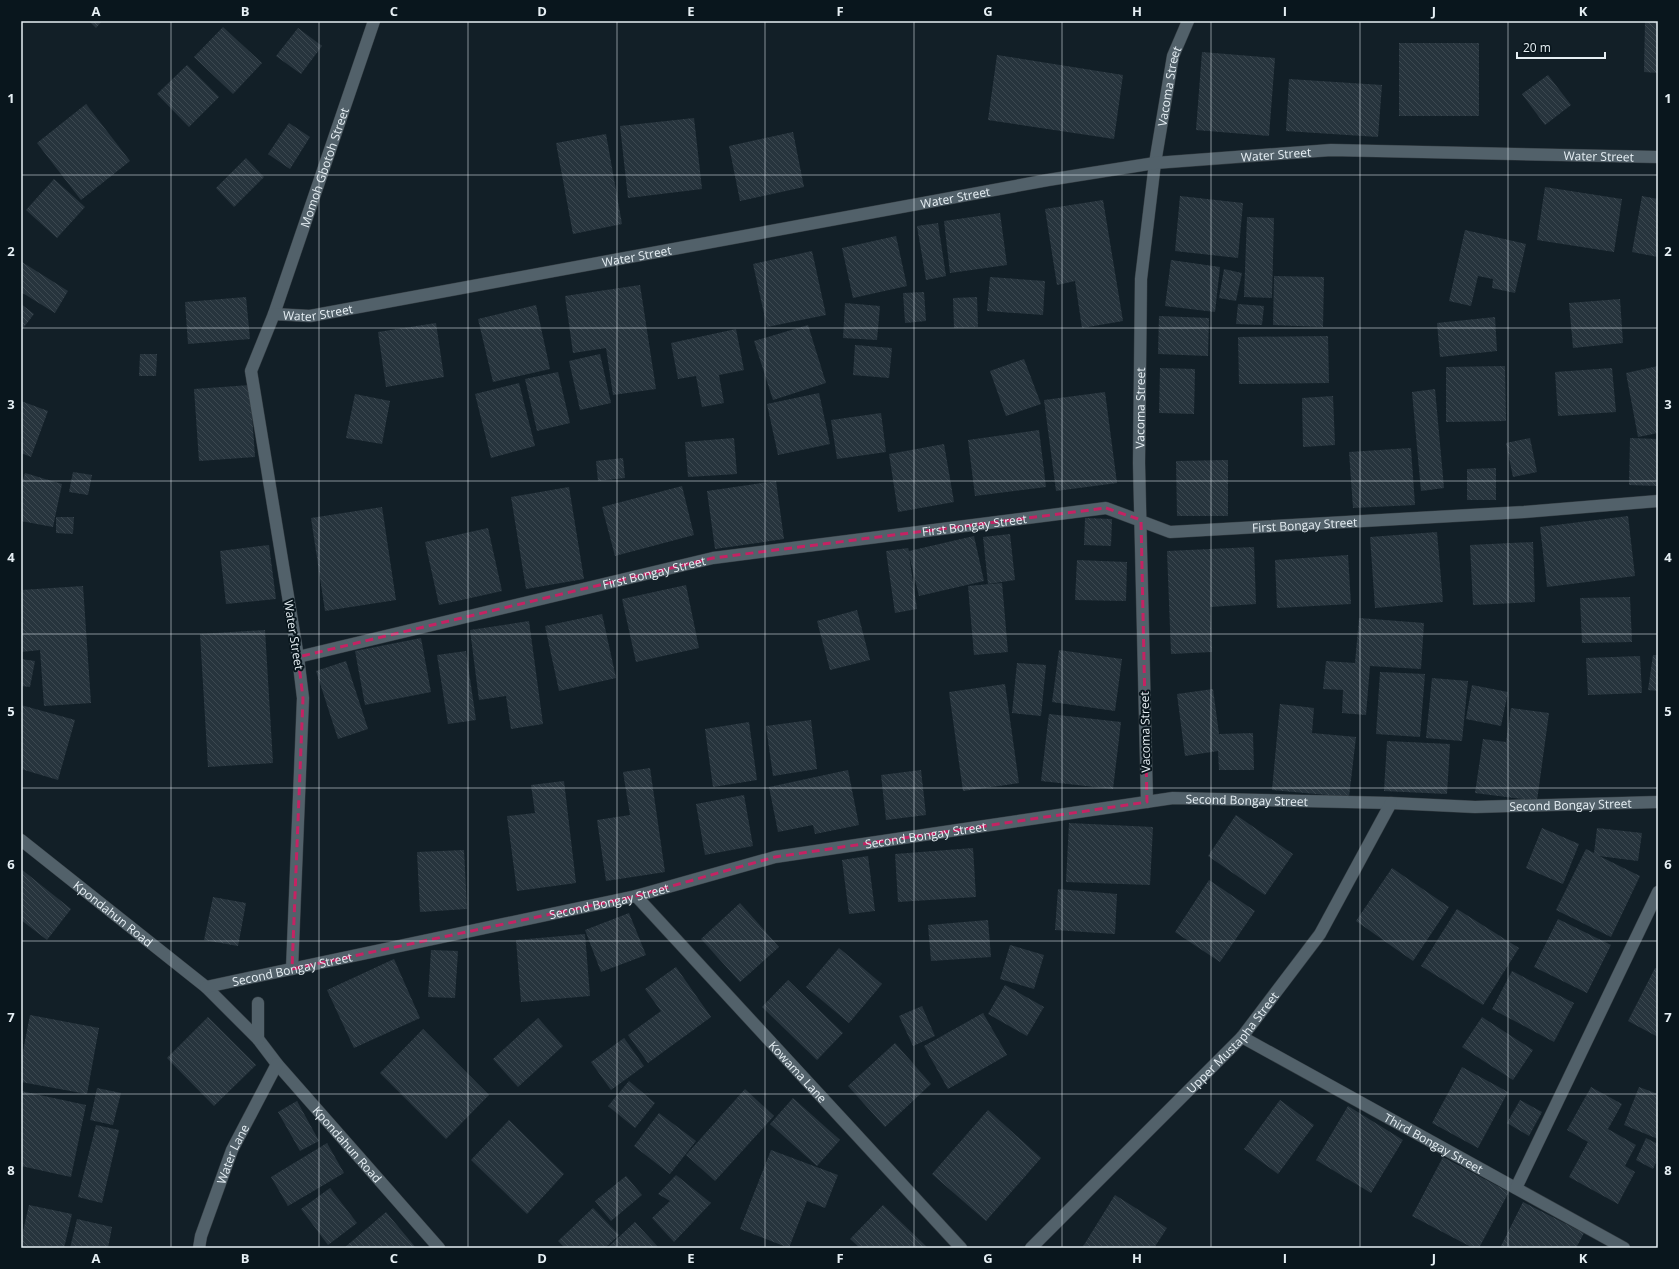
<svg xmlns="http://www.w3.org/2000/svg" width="1679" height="1269" font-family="'Open Sans',sans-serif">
  <defs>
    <pattern id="building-back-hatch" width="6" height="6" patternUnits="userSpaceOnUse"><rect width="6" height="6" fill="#27343d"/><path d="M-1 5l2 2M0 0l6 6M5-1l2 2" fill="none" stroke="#3c4850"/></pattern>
  </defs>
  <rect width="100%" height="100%" fill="#121f27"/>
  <!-- building -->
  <g fill="url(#building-back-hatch)">
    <path d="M89,21H102L96,28Z"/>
    <path d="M1645,21H1658V73L1644,72Z"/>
    <path d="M223,27L262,63L233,94L194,57Z"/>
    <path d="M298,28L322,46L301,74L276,56Z"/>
    <rect x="1399" y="43" width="80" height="73"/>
    <path d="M1202,52L1275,58L1269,136L1196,130Z"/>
    <path d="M997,55L1123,75L1114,139L988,120Z"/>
    <path d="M187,65L219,97L189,127L157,94Z"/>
    <path d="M1548,75L1571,105L1545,125L1522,94Z"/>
    <path d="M1289,79L1382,85L1378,137L1286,131Z"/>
    <path d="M86,104L130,161L81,200L37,143Z"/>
    <path d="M694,118L702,189L628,198L620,126Z"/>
    <path d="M289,123L310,137L290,169L268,154Z"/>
    <path d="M793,132L804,187L740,201L729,146Z"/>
    <path d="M606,134L622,224L573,234L556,143Z"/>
    <path d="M246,158L264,177L234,207L216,188Z"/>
    <path d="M54,179L85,207L57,238L26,210Z"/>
    <path d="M1545,187L1622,199L1614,252L1537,240Z"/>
    <path d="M1180,196L1243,203L1238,258L1175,251Z"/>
    <path d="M1642,196L1658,199V257L1632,252Z"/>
    <path d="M1103,200L1123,321L1082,328L1075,281L1057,285L1045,209Z"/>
    <path d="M1000,213L1007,265L950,273L944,221Z"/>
    <path d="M1247,217L1274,218L1272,298L1244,297Z"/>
    <path d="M938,223L946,276L926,280L917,226Z"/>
    <path d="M1465,230L1526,244L1515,293L1492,288L1493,279L1478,276L1471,306L1449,301Z"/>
    <path d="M896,236L907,286L853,298L842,248Z"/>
    <path d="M812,251L826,315L767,327L753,264Z"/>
    <path d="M1171,260L1220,267L1215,312L1165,306Z"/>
    <path d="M22,262L68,291L55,313L21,292Z"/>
    <path d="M1224,269L1242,273L1236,301L1219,298Z"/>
    <path d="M1274,276L1324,277L1323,327L1273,325Z"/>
    <path d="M990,277L1045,281L1043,315L987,311Z"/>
    <path d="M640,285L656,389L613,395L606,348L573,353L565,296Z"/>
    <path d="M924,292L926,321L905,323L903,293Z"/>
    <path d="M246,297L250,339L188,344L185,302Z"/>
    <path d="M977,297L978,327L954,328L953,298Z"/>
    <path d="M1620,299L1623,343L1573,348L1569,303Z"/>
    <path d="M845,303L880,306L877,340L843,338Z"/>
    <path d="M21,304L34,314L21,331Z"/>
    <path d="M1238,304L1264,306L1262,325L1236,324Z"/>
    <path d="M536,305L550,369L493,382L478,319Z"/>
    <path d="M1159,316L1209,318L1208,356L1158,354Z"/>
    <path d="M1495,317L1497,351L1440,357L1437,323Z"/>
    <path d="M436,323L444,377L386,387L378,332Z"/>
    <path d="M808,325L826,383L773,400L754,341Z"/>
    <path d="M736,329L744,370L719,375L724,403L702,407L696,376L678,379L671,343Z"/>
    <path d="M1328,336L1329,383L1239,384L1238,337Z"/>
    <path d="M855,345L892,348L889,378L853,375Z"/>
    <path d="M140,354H157L156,376H139Z"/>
    <path d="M600,354L611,403L580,410L569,361Z"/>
    <path d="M1024,359L1041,404L1006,416L990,371Z"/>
    <path d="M1505,366L1506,421L1446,422V367Z"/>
    <path d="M1658,366V433L1638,437L1626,373Z"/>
    <path d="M1160,368L1195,369L1194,414L1159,413Z"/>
    <path d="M1612,368L1616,412L1558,416L1555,372Z"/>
    <path d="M558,372L570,423L537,431L525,379Z"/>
    <path d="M519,383L535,446L491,458L475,394Z"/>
    <path d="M250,385L255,457L199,461L194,389Z"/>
    <path d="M1435,389L1444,488L1421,491L1412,392Z"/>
    <path d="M1105,392L1117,483L1056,491L1044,400Z"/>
    <path d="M819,393L830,444L778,455L767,404Z"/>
    <path d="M355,394L390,401L382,444L346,438Z"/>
    <path d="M1333,396L1335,445L1303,447L1302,398Z"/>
    <path d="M21,401L48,411L31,457L21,453Z"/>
    <path d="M881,413L886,452L837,459L831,420Z"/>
    <path d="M1039,430L1046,487L975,496L968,440Z"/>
    <path d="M734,438L737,474L688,477L685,442Z"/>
    <path d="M1530,438L1537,472L1513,477L1506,443Z"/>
    <path d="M1630,438L1658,439V486L1629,485Z"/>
    <path d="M944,444L954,502L898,512L889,454Z"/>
    <path d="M1411,448L1415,505L1353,508L1349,452Z"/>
    <path d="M623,458L625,478L598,481L596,461Z"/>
    <path d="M1228,460V516H1177L1176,461Z"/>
    <path d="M1496,468V500H1467V469Z"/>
    <path d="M73,472L92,475L88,495L69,492Z"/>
    <path d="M25,473L62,484L53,527L21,521V486Z"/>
    <path d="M776,481L784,539L715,549L707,491Z"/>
    <path d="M682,486L694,535L615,556L602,507Z"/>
    <path d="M569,487L584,579L526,589L511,497Z"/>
    <path d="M382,507L396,600L325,611L311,518Z"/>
    <path d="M1628,516L1635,576L1547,587L1540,527Z"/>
    <path d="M56,517H74L73,534L56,533Z"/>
    <path d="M1085,518L1112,519L1111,546L1084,545Z"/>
    <path d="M488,528L502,591L439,605L425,542Z"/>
    <path d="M1437,532L1443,602L1375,608L1370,537Z"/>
    <path d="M1010,534L1015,580L988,584L983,537Z"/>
    <path d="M974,536L984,581L919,596L909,555L917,609L895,613L886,551L908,548L909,551Z"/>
    <path d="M1533,542L1535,602L1473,605L1470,545Z"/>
    <path d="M269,545L276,599L226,604L220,551Z"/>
    <path d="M1254,547L1256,604L1210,607L1212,652L1171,654L1167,551Z"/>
    <path d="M1348,555L1351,604L1277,608L1275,560Z"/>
    <path d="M1077,560L1127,562L1126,601L1075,600Z"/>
    <path d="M1002,583L1008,652L974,655L968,586Z"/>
    <path d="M686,585L699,648L636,662L622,599Z"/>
    <path d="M83,586L91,703L44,706L40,650L21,652V590Z"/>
    <path d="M1630,597L1632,642L1582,643L1580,598Z"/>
    <path d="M857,610L870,660L830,670L817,621Z"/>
    <path d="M602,614L616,678L559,691L545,626Z"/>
    <path d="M1359,618L1424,623L1421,669L1370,666L1366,715L1342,713L1343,690L1323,689L1326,661L1355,663Z"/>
    <path d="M529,621L543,724L511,729L506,696L479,700L470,630Z"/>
    <path d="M265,630L273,763L208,767L200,634Z"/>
    <path d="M421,638L431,692L365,705L355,651Z"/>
    <path d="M1059,650L1122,659L1115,711L1052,702Z"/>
    <path d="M466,651L476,720L448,724L437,655Z"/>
    <path d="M1653,655H1658V691L1648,690Z"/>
    <path d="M1640,656L1642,693L1588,695L1586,658Z"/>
    <path d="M21,659L35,661L30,687L21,686Z"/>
    <path d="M346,661L368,729L338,739L316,671Z"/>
    <path d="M1017,663L1046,665L1041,716L1012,713Z"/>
    <path d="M1380,672L1425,674L1420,737L1376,734Z"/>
    <path d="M1432,678L1468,681L1462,741L1426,738Z"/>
    <path d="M1005,684L1019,783L963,791L949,692Z"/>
    <path d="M1472,685L1508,692L1501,726L1466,719Z"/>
    <path d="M1213,689L1219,734L1253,733L1254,770H1219L1218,751L1185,756L1177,694Z"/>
    <path d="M1280,704L1314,708L1312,733L1356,737L1349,797L1272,790Z"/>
    <path d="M21,705L75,720L58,780L21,769Z"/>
    <path d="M1511,708L1549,713L1537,801L1475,793L1483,739L1506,742Z"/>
    <path d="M1049,714L1121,722L1113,789L1041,781Z"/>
    <path d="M811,720L817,769L773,776L766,726Z"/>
    <path d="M749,722L757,780L713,787L705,729Z"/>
    <path d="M1387,741L1450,744L1447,794L1384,791Z"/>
    <path d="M650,768L665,872L606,881L597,820L630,815L623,772Z"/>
    <path d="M848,770L859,825L815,834L813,825L778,832L769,787Z"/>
    <path d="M921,770L926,815L886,820L881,775Z"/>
    <path d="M564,781L576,883L517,891L507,816L535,813L531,785Z"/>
    <path d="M744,795L753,846L705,855L696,804Z"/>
    <path d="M1236,815L1293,854L1265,895L1208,856Z"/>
    <path d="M1069,823L1153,827L1150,885L1066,882Z"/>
    <path d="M1542,828L1579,844L1563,884L1526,868Z"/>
    <path d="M1597,828L1642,833L1638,861L1599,856L1640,876L1611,937L1556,910L1586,849L1594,853Z"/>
    <path d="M973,848L976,897L898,902L895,854Z"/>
    <path d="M464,850L467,909L420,912L417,852Z"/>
    <path d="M868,856L875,911L849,914L842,860Z"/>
    <path d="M1392,868L1449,907L1413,961L1356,921Z"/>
    <path d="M21,869L71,909L47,940L21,920Z"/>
    <path d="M1209,880L1255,911L1220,962L1175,932Z"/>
    <path d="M1058,889L1117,894L1115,934L1055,930Z"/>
    <path d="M213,897L246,903L238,946L204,940Z"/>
    <path d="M740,903L779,947L740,982L701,939Z"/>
    <path d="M1457,909L1519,948L1483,1005L1421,966Z"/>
    <path d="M629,913L646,955L601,972L585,930Z"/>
    <path d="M1558,919L1611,945L1587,993L1534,967Z"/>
    <path d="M988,920L991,957L931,961L928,925Z"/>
    <path d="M585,934L590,996L521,1002L516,940Z"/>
    <path d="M1010,945L1044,955L1034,989L1000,979Z"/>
    <path d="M839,948L882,984L849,1023L806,987Z"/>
    <path d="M431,950L458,951L455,998L428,997Z"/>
    <path d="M394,959L420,1018L354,1048L327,990Z"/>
    <path d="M676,967L711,1017L648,1063L628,1035L661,1011L645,989Z"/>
    <path d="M1655,968L1658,969V1037L1628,1021Z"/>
    <path d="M1512,971L1574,1003L1554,1042L1492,1009Z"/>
    <path d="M788,980L843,1033L817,1060L762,1007Z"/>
    <path d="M1005,985L1044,1007L1027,1036L988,1014Z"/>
    <path d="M922,1006L935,1036L913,1046L899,1016Z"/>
    <path d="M983,1013L1007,1055L948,1089L924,1046Z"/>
    <path d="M30,1015L99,1028L87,1094L21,1082V1062Z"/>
    <path d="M208,1017L256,1065L214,1106L167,1058Z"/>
    <path d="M1482,1017L1533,1050L1513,1080L1462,1047Z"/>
    <path d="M538,1018L563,1046L518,1087L493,1059Z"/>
    <path d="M423,1029L489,1095L446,1139L380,1073Z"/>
    <path d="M624,1038L644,1066L611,1090L591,1062Z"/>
    <path d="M895,1043L931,1084L885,1127L848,1086Z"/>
    <path d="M1462,1067L1508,1092L1478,1148L1432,1123Z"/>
    <path d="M629,1081L655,1103L635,1128L608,1106Z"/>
    <path d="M1591,1087L1622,1104L1608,1129L1636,1145L1625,1166L1635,1172L1618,1204L1569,1177L1588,1142L1567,1130Z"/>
    <path d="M1639,1087L1658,1094V1139L1624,1125Z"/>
    <path d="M97,1088L121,1093L113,1125L90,1120Z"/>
    <path d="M745,1089L774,1116L715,1181L686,1155Z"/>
    <path d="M21,1091L86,1105L71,1177L21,1166Z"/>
    <path d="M793,1098L840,1140L817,1166L770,1124Z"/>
    <path d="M1280,1100L1314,1125L1278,1174L1244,1149Z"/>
    <path d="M1520,1100L1542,1112L1529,1136L1507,1123Z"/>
    <path d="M297,1101L319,1141L300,1151L278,1112Z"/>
    <path d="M1348,1106L1403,1140L1371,1193L1316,1160Z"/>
    <path d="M988,1110L1041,1158L986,1221L932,1174Z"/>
    <path d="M659,1113L696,1141L670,1174L634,1146Z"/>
    <path d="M509,1120L564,1174L527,1214L471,1160Z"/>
    <path d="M96,1125L119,1130L102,1203L78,1197Z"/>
    <path d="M1646,1138L1658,1144V1158L1653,1169L1636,1160Z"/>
    <path d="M327,1143L344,1173L288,1206L271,1177Z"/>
    <path d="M771,1150L838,1175L825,1208L807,1201L789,1248L740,1229Z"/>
    <path d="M1443,1157L1509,1192L1479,1248H1473L1412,1216Z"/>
    <path d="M676,1175L711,1203L674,1242L652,1218L670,1201L658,1194Z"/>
    <path d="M626,1176L642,1195L611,1221L595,1201Z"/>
    <path d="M330,1188L357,1223L328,1245L301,1209Z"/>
    <path d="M1115,1195L1167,1228L1154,1248H1082Z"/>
    <path d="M1523,1202L1584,1233L1576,1248H1500Z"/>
    <path d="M29,1205L72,1214L64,1248H21V1240Z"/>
    <path d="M883,1205L928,1248H860L850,1239Z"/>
    <path d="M593,1208L619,1235L605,1248H565L558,1241Z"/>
    <path d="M386,1212L416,1248H344Z"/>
    <path d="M77,1219L112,1227L108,1248H70Z"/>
    <path d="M635,1222L659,1248H607Z"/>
  </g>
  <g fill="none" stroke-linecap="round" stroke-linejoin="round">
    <defs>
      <g id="minor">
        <path id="s1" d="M274,314L374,21"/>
        <path id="s2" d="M298,657L713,558L1106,508L1170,532L1524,512L1658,501"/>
        <path id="s3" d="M1147,802L1139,463L1141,279L1155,163L1173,56L1188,21"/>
        <path id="s4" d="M21,840L206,987L258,1039L277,1064L439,1248"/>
        <path id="s5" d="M636,896L961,1248"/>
        <path id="s6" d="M292,969L303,698L298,657L251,371L274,314L310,316L1048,180L1155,163L1331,150L1658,157"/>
        <path id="s7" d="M206,987L636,896L775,857L1173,798L1391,803L1475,807L1658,802"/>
        <path d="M258,1003V1039"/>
        <path id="s8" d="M1242,1037L1624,1248"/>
        <path d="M1516,1188L1658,892"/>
        <path id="s9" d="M199,1248L201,1236L232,1150L277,1064"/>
        <path id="s10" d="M1031,1248L1242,1037L1320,934L1391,803"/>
      </g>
    </defs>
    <!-- minor casing -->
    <use href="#minor" stroke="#333c42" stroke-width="13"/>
    <!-- minor -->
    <use href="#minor" stroke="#52616a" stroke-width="12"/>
  </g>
  <!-- marked area -->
  <path fill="none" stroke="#c42363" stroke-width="3" stroke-dasharray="8 5" stroke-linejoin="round" d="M1106,508L1141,520L1147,802L775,857L636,896L292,969L303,698L298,657L713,558Z"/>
  <!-- grid -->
  <path fill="none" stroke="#e6eff4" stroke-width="1" stroke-opacity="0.55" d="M171,21V1248M319,21V1248M468,21V1248M617,21V1248M765,21V1248M914,21V1248M1062,21V1248M1211,21V1248M1360,21V1248M1508,21V1248M21,175H1658M21,328H1658M21,481H1658M21,634H1658M21,788H1658M21,941H1658M21,1094H1658"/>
  <g text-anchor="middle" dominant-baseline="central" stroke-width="4" stroke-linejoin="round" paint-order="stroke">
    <!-- street labels -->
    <g font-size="12" fill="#e6eff4" stroke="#09161d">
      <text stroke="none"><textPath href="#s3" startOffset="718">Vacoma Street</textPath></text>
      <text stroke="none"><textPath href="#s6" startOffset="1680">Water Street</textPath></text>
      <text stroke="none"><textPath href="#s6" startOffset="2003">Water Street</textPath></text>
      <text stroke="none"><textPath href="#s1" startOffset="155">Momoh Gbotoh Street</textPath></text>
      <text stroke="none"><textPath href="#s6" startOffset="1356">Water Street</textPath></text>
      <text stroke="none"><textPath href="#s6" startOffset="1032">Water Street</textPath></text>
      <text stroke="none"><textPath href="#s6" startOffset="708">Water Street</textPath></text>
      <text stroke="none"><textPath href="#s3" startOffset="394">Vacoma Street</textPath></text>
      <text stroke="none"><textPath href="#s2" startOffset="1026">First Bongay Street</textPath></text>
      <text stroke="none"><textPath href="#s2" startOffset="690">First Bongay Street</textPath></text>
      <text stroke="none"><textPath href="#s2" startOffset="366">First Bongay Street</textPath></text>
      <text transform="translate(294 635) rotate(81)">Water Street</text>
      <text transform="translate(1145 732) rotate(-91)">Vacoma Street</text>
      <text stroke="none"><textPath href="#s7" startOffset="1060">Second Bongay Street</textPath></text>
      <text stroke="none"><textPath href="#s7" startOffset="1384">Second Bongay Street</textPath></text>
      <text stroke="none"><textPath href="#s7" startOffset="736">Second Bongay Street</textPath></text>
      <text stroke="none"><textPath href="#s7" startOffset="412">Second Bongay Street</textPath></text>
      <text stroke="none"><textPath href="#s4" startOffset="118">Kpondahun Road</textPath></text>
      <text stroke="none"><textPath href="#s7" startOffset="88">Second Bongay Street</textPath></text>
      <text stroke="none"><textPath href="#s10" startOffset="288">Upper Mustapha Street</textPath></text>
      <text stroke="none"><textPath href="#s5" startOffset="239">Kowama Lane</textPath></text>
      <text stroke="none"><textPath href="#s8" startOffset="219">Third Bongay Street</textPath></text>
      <text stroke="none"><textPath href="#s4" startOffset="448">Kpondahun Road</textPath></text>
      <text stroke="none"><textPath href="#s9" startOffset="100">Water Lane</textPath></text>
    </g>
  </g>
  <!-- border -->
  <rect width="1679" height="1269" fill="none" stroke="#09161d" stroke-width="44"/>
  <!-- scale -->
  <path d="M1517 52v6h88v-6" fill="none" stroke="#e6eff4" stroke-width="2"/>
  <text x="1523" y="52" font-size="12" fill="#e6eff4" stroke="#09161d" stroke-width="3" paint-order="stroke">20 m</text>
  <rect x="22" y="22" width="1635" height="1225" fill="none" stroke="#e6eff4" stroke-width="1.5"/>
  <g font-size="13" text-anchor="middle" font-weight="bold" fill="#e6eff4">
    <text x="96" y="16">A</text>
    <text x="245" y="16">B</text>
    <text x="394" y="16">C</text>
    <text x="542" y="16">D</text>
    <text x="691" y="16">E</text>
    <text x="840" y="16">F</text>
    <text x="988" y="16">G</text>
    <text x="1137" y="16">H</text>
    <text x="1285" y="16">I</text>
    <text x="1434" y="16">J</text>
    <text x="1583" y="16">K</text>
    <text x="11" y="103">1</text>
    <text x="1668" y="103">1</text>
    <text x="11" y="256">2</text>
    <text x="1668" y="256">2</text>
    <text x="11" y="409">3</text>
    <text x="1668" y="409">3</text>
    <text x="11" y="562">4</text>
    <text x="1668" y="562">4</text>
    <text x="11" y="716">5</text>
    <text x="1668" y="716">5</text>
    <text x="11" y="869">6</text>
    <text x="1668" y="869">6</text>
    <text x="11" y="1022">7</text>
    <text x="1668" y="1022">7</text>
    <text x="11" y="1175">8</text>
    <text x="1668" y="1175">8</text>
    <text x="96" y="1263">A</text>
    <text x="245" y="1263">B</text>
    <text x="394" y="1263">C</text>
    <text x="542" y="1263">D</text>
    <text x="691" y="1263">E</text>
    <text x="840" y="1263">F</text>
    <text x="988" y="1263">G</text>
    <text x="1137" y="1263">H</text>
    <text x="1285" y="1263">I</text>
    <text x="1434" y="1263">J</text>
    <text x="1583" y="1263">K</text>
  </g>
</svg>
